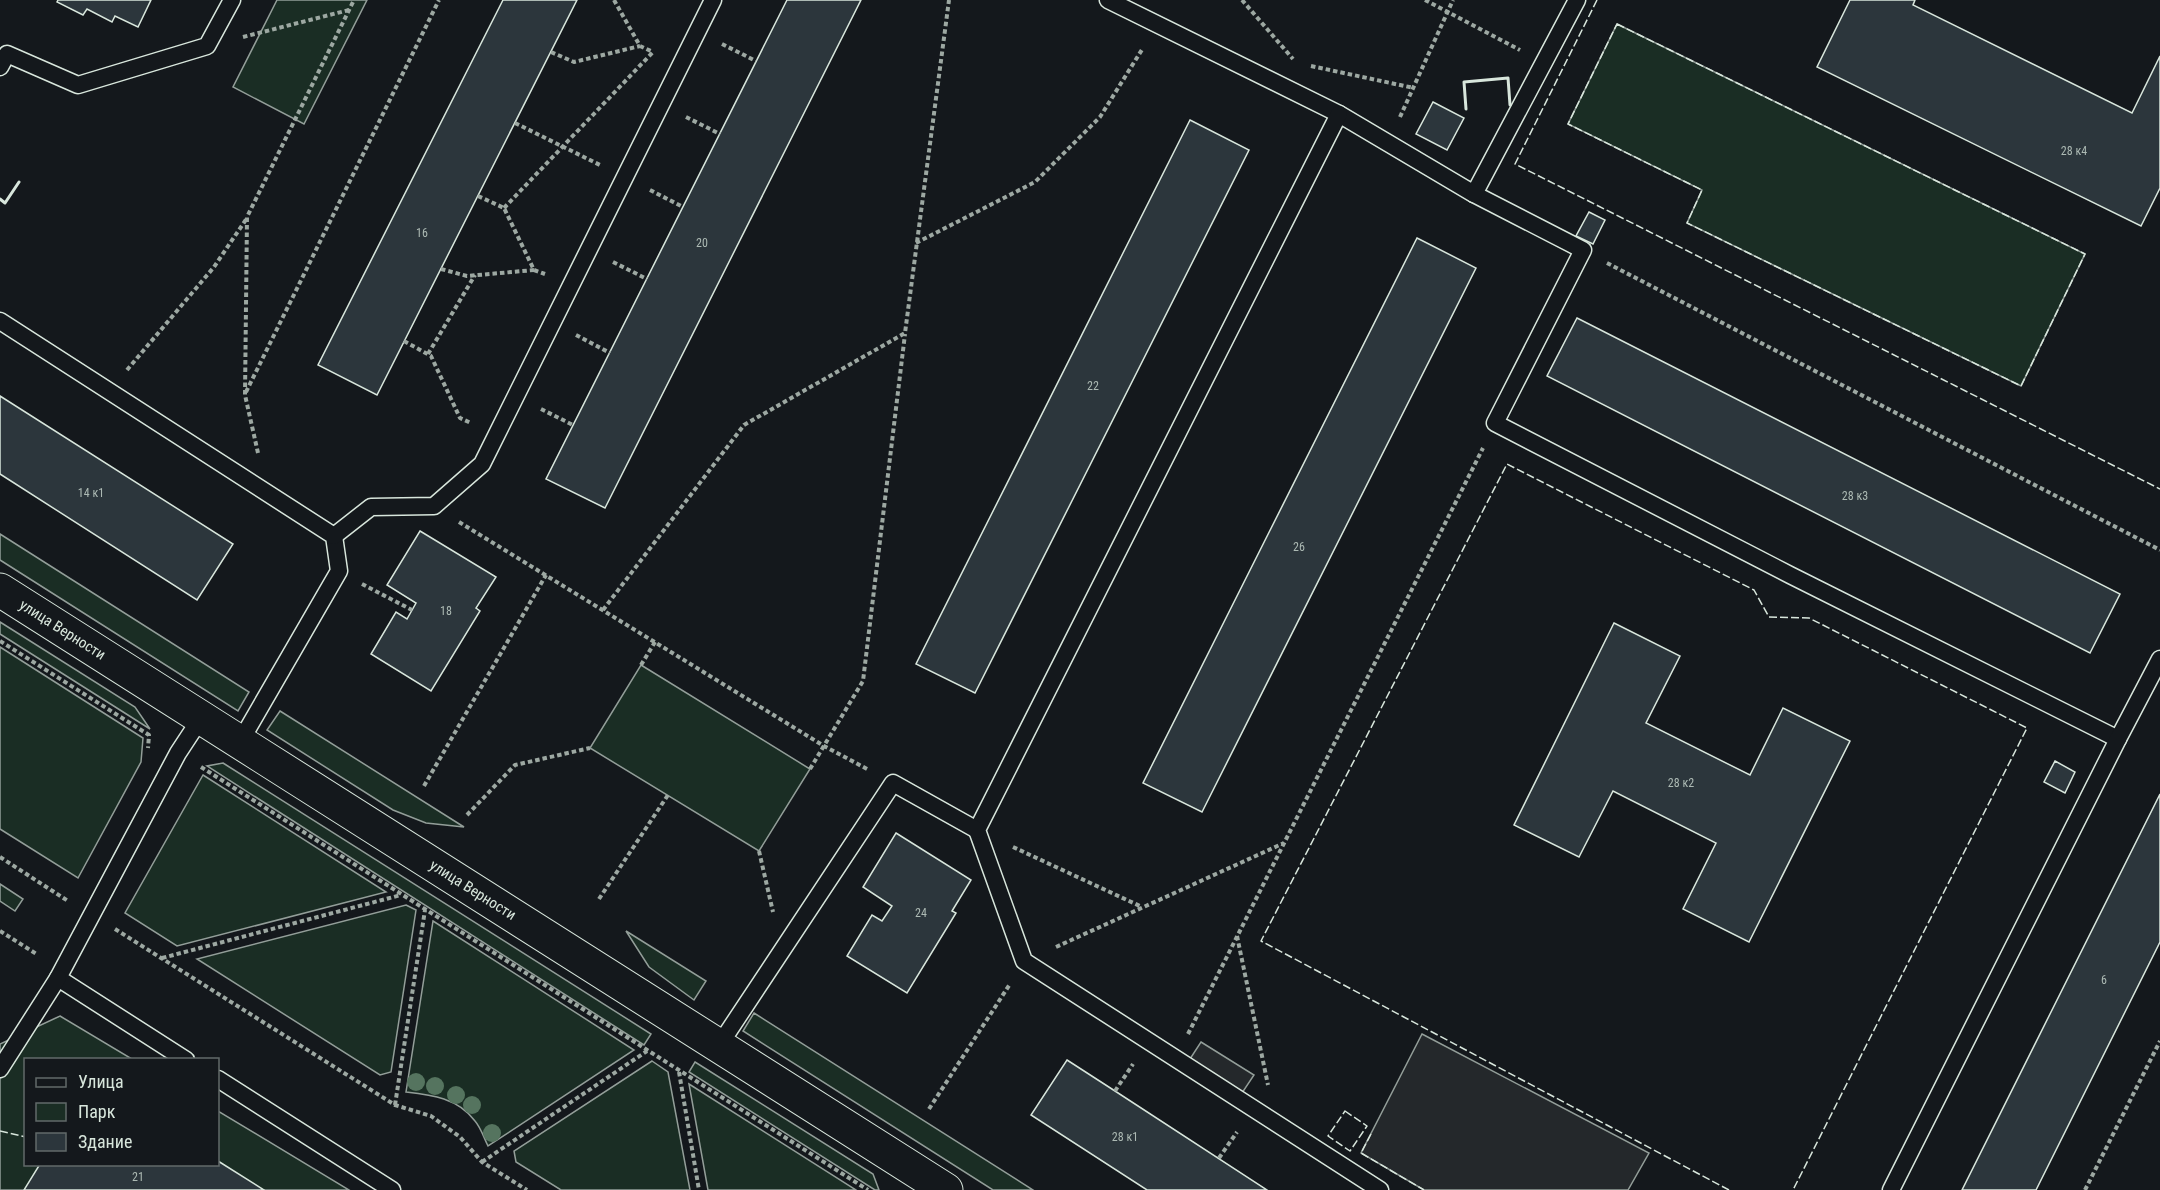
<svg xmlns="http://www.w3.org/2000/svg" width="2160" height="1190" font-family="'Roboto Condensed',sans-serif">
  <rect width="100%" height="100%" fill="#14181c"/>
  <!-- green -->
  <g fill="#1a2d24" stroke="#939e99" stroke-width="1.5">
    <path d="M277,0H367L304,124L233,87Z"/>
    <path d="M1617,24L2085,254L2021,386L1687,223L1702,190L1568,124Z"/>
    <path d="M0,534L249,692L238,711L0,560Z"/>
    <path d="M0,622L135,707L150,729L0,634Z"/>
    <path d="M0,647L143,738L141,762L78,878L0,829Z"/>
    <path d="M641,665L810,769L759,851L590,748Z"/>
    <path d="M280,711L464,827L426,823L393,810L267,730Z"/>
    <path d="M223,763L651,1034L644,1045L207,766Z"/>
    <path d="M203,775L386,892L177,946L125,913Z"/>
    <path d="M0,884L23,899L15,911L0,901Z"/>
    <path d="M406,905L416,910L391,1072L380,1075L197,959Z"/>
    <path d="M433,921L634,1050L488,1146C484,1138 481,1128 475,1121C458,1098 432,1095 406,1092Z"/>
    <path d="M626,931L706,981L694,1000L649,967Z"/>
    <path d="M754,1013L1033,1190H993L743,1031Z"/>
    <path d="M60,1016L132,1059L26,1060V1164H218V1111L349,1190H0V1044Z"/>
    <path d="M652,1061L668,1072L690,1190H561L516,1162L514,1151Z"/>
    <path d="M695,1062L873,1174L879,1190H875L689,1072Z"/>
    <path d="M689,1084L856,1190H708Z"/>
  </g>
  <!-- parking -->
  <g fill="#24282b" stroke="#939e99" stroke-width="1.5">
    <path d="M1422,1034L1649,1153L1628,1190H1424L1361,1153Z"/>
    <path d="M1201,1042L1254,1075L1238,1099L1186,1065Z"/>
  </g>
  <!-- building -->
  <g fill="#2c363c" stroke="#d8e6dc" stroke-width="1.5">
    <path d="M58,0H151L138,27L115,16L112,22L87,9L83,15L57,2Z"/>
    <path d="M503,0H577L377,395L318,365Z"/>
    <path d="M787,0H861L605,508L546,479Z"/>
    <path d="M1850,0H1915L1913,5L2132,113L2160,56V188L2141,226L1817,67Z"/>
    <path d="M1433,102L1464,118L1447,150L1416,134Z"/>
    <path d="M1190,120L1249,150L975,693L916,664Z"/>
    <path d="M1589,212L1605,220L1593,244L1576,236Z"/>
    <path d="M1417,238L1476,268L1202,812L1143,783Z"/>
    <path d="M1577,318L2120,594L2090,653L1547,376Z"/>
    <path d="M0,396L233,544L197,600L0,474Z"/>
    <path d="M420,531L496,577L476,608L480,611L431,691L371,654L396,612L407,619L416,603L387,585Z"/>
    <path d="M1614,623L1680,656L1646,723L1750,775L1783,708L1850,741L1749,942L1683,909L1716,843L1613,791L1579,857L1514,825Z"/>
    <path d="M2055,761L2075,772L2065,793L2044,782Z"/>
    <path d="M2160,794V942L2036,1190H1962Z"/>
    <path d="M896,833L971,880L952,911L956,913L907,993L847,956L872,915L882,921L892,906L863,887Z"/>
    <path d="M1067,1060L1115,1091L1267,1190H1147L1031,1115Z"/>
    <path d="M218,1161L264,1190H24L40,1164H218Z"/>
  </g>
  <g fill="none" stroke-linecap="round" stroke-linejoin="round">
    <defs>
      <g id="service">
        <path d="M1108,0L1339,114L1474,194L1583,250L1495,423L1790,575L2118,739"/>
        <path d="M0,67L7,54L78,85L207,46L232,0"/>
        <path d="M1339,114L977,830L1024,961L1380,1190"/>
        <path d="M1474,194L1577,0"/>
        <path d="M0,321L334,536L339,571L240,742"/>
        <path d="M334,536L371,507L434,506L482,464L713,0"/>
        <path d="M718,1047L893,783L977,830"/>
        <path d="M186,1060L58,978L178,753L201,718"/>
        <path d="M0,1069L58,978"/>
        <path d="M218,1079L392,1190"/>
        <path d="M1891,1190L2118,739L2160,659"/>
      </g>
      <g id="minor">
        <path id="s1" d="M0,590L946,1190"/>
      </g>
    </defs>
    <!-- service casing -->
    <use href="#service" stroke="#d8e6dc" stroke-width="19"/>
    <!-- minor casing -->
    <use href="#minor" stroke="#d8e6dc" stroke-width="35"/>
    <!-- path -->
    <g stroke="#9da8a2" stroke-width="4" stroke-dasharray="4.5 3" stroke-linecap="butt">
      <path d="M614,0L640,46L653,52"/>
      <path d="M1242,0L1293,59"/>
      <path d="M1425,0L1520,50"/>
      <path d="M243,37L349,10"/>
      <path d="M722,44L756,61"/>
      <path d="M551,52L574,62L640,46"/>
      <path d="M1311,66L1414,88"/>
      <path d="M686,117L720,134"/>
      <path d="M1400,117L1453,0"/>
      <path d="M515,123L600,165"/>
      <path d="M650,190L683,207"/>
      <path d="M478,196L504,208L534,270L545,274"/>
      <path d="M504,208L653,52"/>
      <path d="M916,243L1035,182L1100,117L1143,48"/>
      <path d="M613,262L647,279"/>
      <path d="M1607,263L2160,550"/>
      <path d="M441,269L467,276L534,270"/>
      <path d="M576,335L610,353"/>
      <path d="M404,341L431,356L460,418L471,423"/>
      <path d="M428,354L475,275"/>
      <path d="M127,370L214,267L247,218"/>
      <path d="M246,392L439,0"/>
      <path d="M541,409L573,425"/>
      <path d="M258,453L245,395L247,217L354,0"/>
      <path d="M459,522L824,746L869,770"/>
      <path d="M362,584L412,610"/>
      <path d="M603,610L744,425L905,333L949,0"/>
      <path d="M0,641L149,735L148,748"/>
      <path d="M641,665L655,642"/>
      <path d="M201,767L868,1190"/>
      <path d="M810,769L863,681L905,334"/>
      <path d="M424,786L546,575"/>
      <path d="M467,815L515,765L590,748"/>
      <path d="M1013,847L1142,907"/>
      <path d="M759,851L773,912"/>
      <path d="M0,857L68,901"/>
      <path d="M599,899L668,795"/>
      <path d="M115,929L395,1105L431,1116L460,1137L482,1162L527,1190"/>
      <path d="M0,931L38,955"/>
      <path d="M1237,936L1268,1085"/>
      <path d="M1056,947L1284,843"/>
      <path d="M162,958L401,895"/>
      <path d="M1188,1034L1483,448"/>
      <path d="M679,1072L699,1190"/>
      <path d="M1115,1091L1133,1064"/>
      <path d="M395,1105L425,910"/>
      <path d="M929,1109L1010,984"/>
      <path d="M1219,1158L1237,1132"/>
      <path d="M482,1162L647,1051"/>
      <path d="M2085,1190L2160,1041"/>
    </g>
    <!-- service -->
    <use href="#service" stroke="#14181c" stroke-width="16"/>
    <!-- minor -->
    <use href="#minor" stroke="#14181c" stroke-width="33"/>
    <!-- fence -->
    <g stroke="#d8e6dc" stroke-width="1.5" stroke-dasharray="8 3" stroke-linecap="butt">
      <path d="M1597,0L1515,164L2160,489"/>
      <path d="M1617,24L2085,254L2021,386L1687,223L1702,190L1568,124Z"/>
      <path d="M1345,1111L1367,1126L1350,1151L1328,1136Z"/>
      <path d="M0,1131L26,1137"/>
      <path d="M1371,1134L1361,1153L1424,1190"/>
      <path d="M1729,1190L1261,941L1507,464L1754,590L1769,617L1809,618L2027,728L1793,1190"/>
    </g>
    <!-- wall -->
    <g stroke="#d8e6dc" stroke-width="3">
      <path d="M1466,109L1464,82L1508,78L1510,105"/>
      <path d="M0,199L5,203L19,182"/>
    </g>
  </g>
  <!-- trees -->
  <g fill="#55745f">
    <circle cx="416" cy="1082" r="9"/>
    <circle cx="435" cy="1086" r="9"/>
    <circle cx="456" cy="1095" r="9"/>
    <circle cx="472" cy="1105" r="9"/>
    <circle cx="492" cy="1133" r="9"/>
  </g>
  <g text-anchor="middle" dominant-baseline="central" stroke-width="4.5" stroke-linejoin="round" paint-order="stroke">
    <!-- number labels -->
    <g font-size="12" fill="#adbab4">
      <text x="2074" y="151">28 к4</text>
      <text x="422" y="233">16</text>
      <text x="702" y="243">20</text>
      <text x="1093" y="386">22</text>
      <text x="91" y="493">14 к1</text>
      <text x="1855" y="496">28 к3</text>
      <text x="1299" y="547">26</text>
      <text x="446" y="611">18</text>
      <text x="1681" y="783">28 к2</text>
      <text x="921" y="913">24</text>
      <text x="2104" y="980">6</text>
      <text x="1125" y="1137">28 к1</text>
      <text x="138" y="1177">21</text>
    </g>
    <!-- street labels -->
    <g font-size="15" fill="#d8e6dc" stroke="#14181c">
      <text stroke="none"><textPath href="#s1" startOffset="74">улица Верности</textPath></text>
      <text stroke="none"><textPath href="#s1" startOffset="560">улица Верности</textPath></text>
    </g>
  </g>
  <!-- legend -->
  <rect x="24" y="1058" width="195" height="108" fill="#14181c" stroke="#626a69" stroke-width="1.5"/>
  <rect x="36" y="1078" width="30" height="9" fill="#14181c" stroke="#626a69" stroke-width="1.5"/>
  <text x="78" y="1088" font-size="18" fill="#d8e6dc">Улица</text>
  <rect x="36" y="1103" width="30" height="18" fill="#1a2d24" stroke="#626a69" stroke-width="1.5"/>
  <text x="78" y="1118" font-size="18" fill="#d8e6dc">Парк</text>
  <rect x="36" y="1133" width="30" height="18" fill="#2c363c" stroke="#626a69" stroke-width="1.5"/>
  <text x="78" y="1148" font-size="18" fill="#d8e6dc">Здание</text>
</svg>
